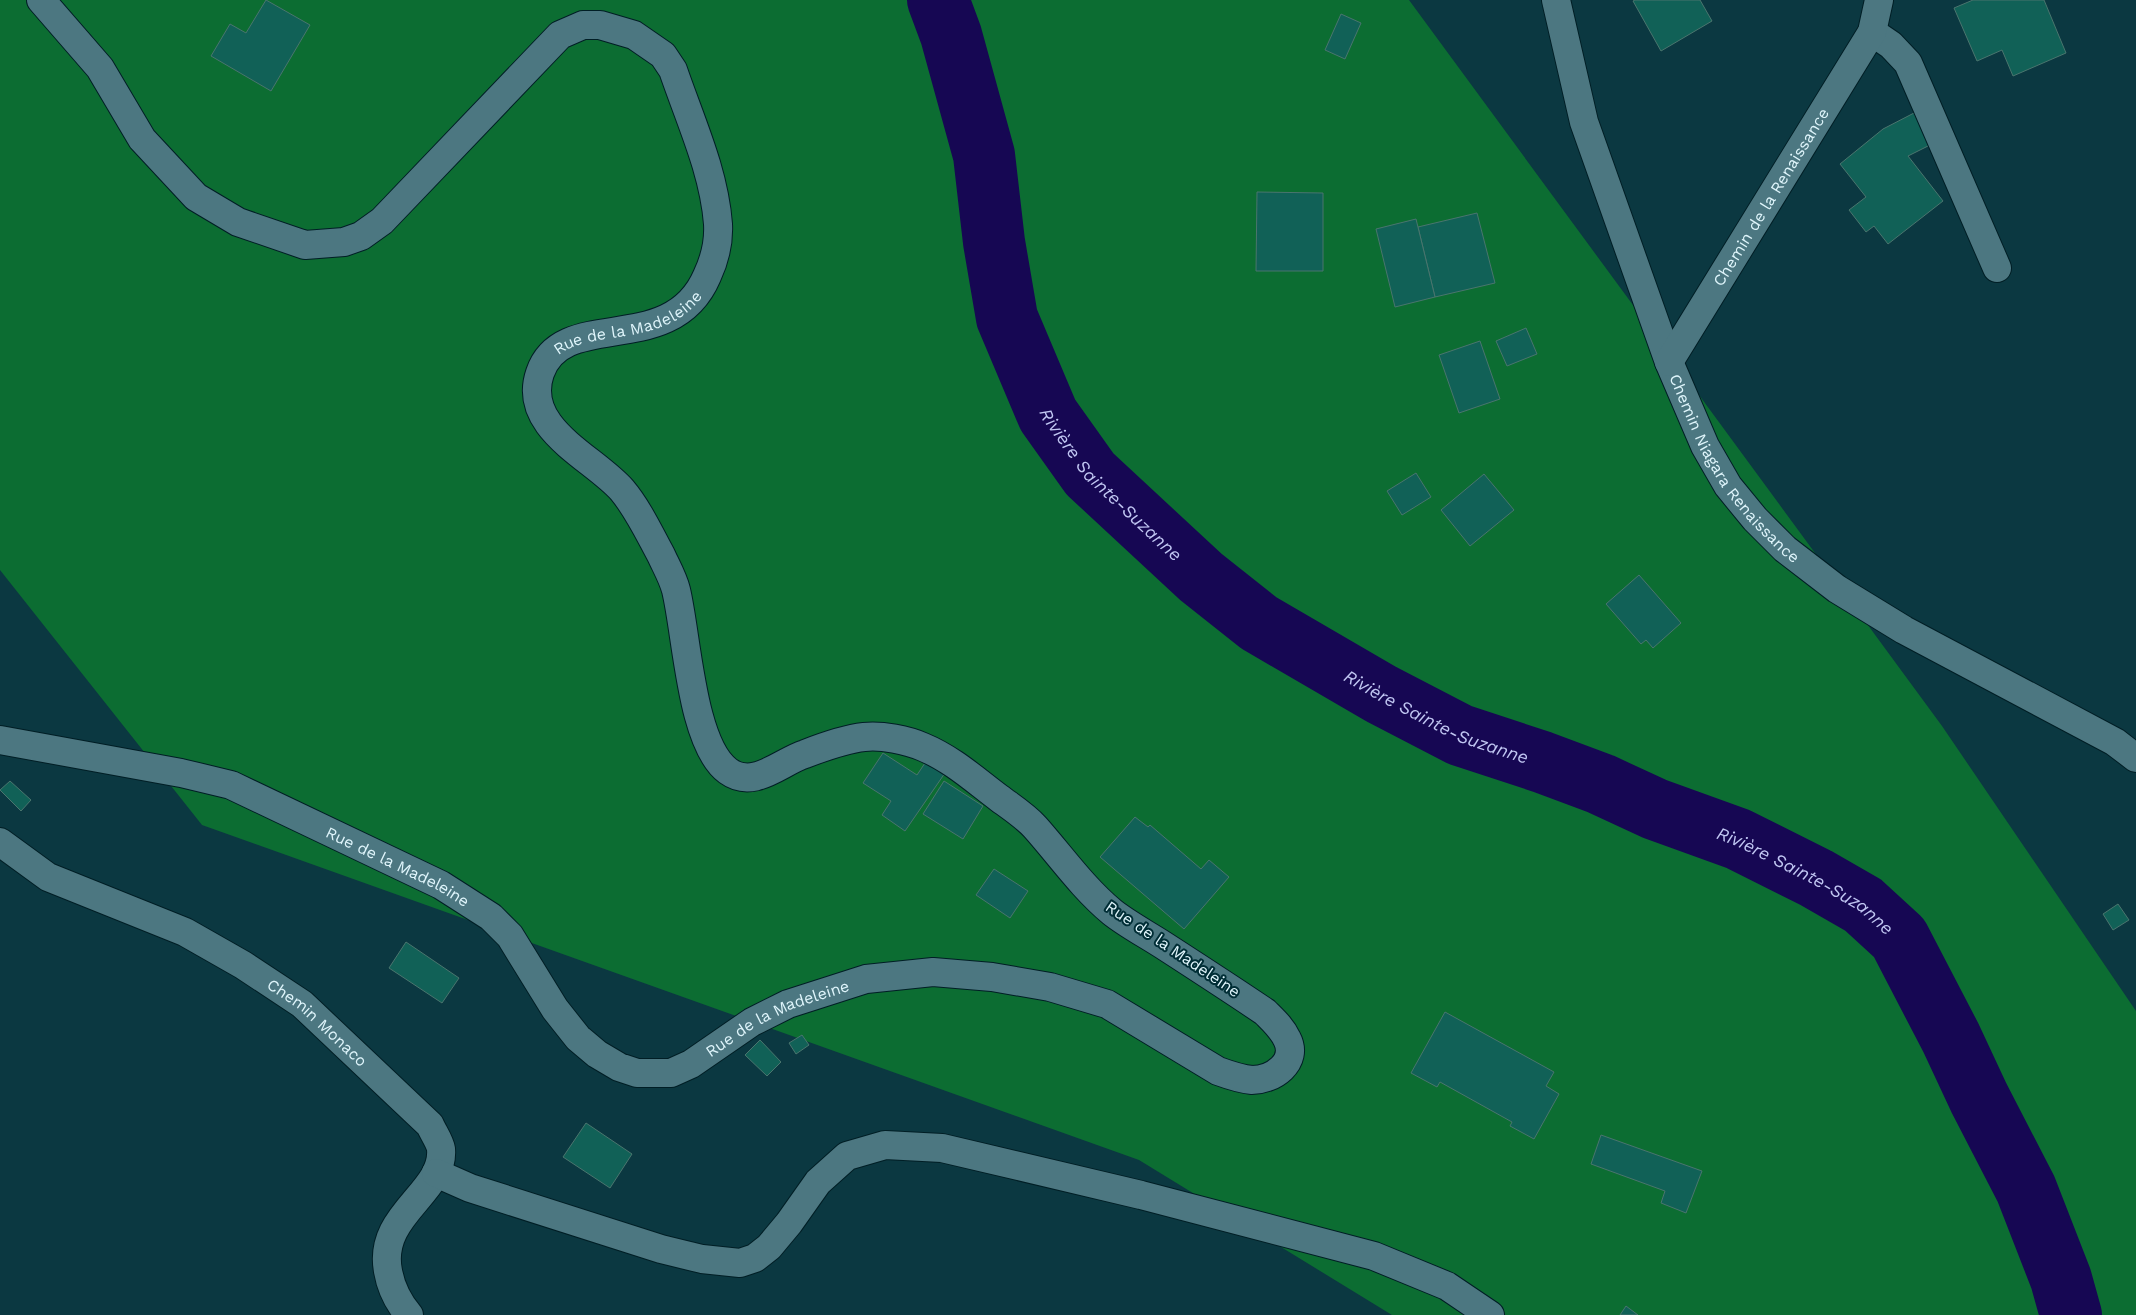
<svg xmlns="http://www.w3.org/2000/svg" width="2136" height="1315" font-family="'Work Sans',sans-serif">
  <rect width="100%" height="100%" fill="#0b3841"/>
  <!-- forest -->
  <path fill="#0c6d32" d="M0,0H1409L1942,726L2136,1011V1315H1392L1139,1160L202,825L0,570Z"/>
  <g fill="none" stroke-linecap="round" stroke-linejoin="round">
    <!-- river -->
    <path stroke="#160753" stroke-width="62" id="s1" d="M938,0L951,35L984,155L994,242L1007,318L1048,415L1090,474L1201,577L1259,623L1381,694L1460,735L1542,762L1601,784L1655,809L1738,839L1816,878L1863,905L1899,938L1951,1038L1979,1098L2026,1189L2061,1279L2071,1315"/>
  </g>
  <!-- building -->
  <g fill="#116157" stroke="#4a756e">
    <path d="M266,0L310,25L271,91L211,56L230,24L246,33Z"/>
    <path d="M1635,0H1700L1712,21L1661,51L1633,1Z"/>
    <path d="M1973,0H2044L2066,53L2013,76L2002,50L1977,61L1954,8Z"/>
    <path d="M1341,14L1361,23L1345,59L1325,50Z"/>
    <path d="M1914,113L1932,144L1908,156L1943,201L1888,244L1874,226L1866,232L1849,210L1866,197L1840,164L1883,129Z"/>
    <path d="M1257,192L1323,193V271H1256Z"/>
    <path d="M1477,213L1495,283L1435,297L1418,227Z"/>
    <path d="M1416,219L1435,297L1395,307L1376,229Z"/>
    <path d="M1526,328L1537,354L1507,366L1496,341Z"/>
    <path d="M1480,341L1500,399L1459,413L1439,355Z"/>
    <path d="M1416,473L1431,497L1402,515L1387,491Z"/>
    <path d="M1484,474L1514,510L1470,546L1441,510Z"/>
    <path d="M1639,575L1681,623L1653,648L1646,640L1641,644L1606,604Z"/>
    <path d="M883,753L917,775L927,760L945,773L905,831L882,815L891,801L863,783Z"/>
    <path d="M10,781L31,800L21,811L0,790Z"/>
    <path d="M944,781L983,806L963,839L923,814Z"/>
    <path d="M1135,817L1148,827L1150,825L1201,869L1209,860L1229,877L1184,929L1100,857Z"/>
    <path d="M994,869L1028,891L1010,918L976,895Z"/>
    <path d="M2118,904L2129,920L2113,930L2103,914Z"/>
    <path d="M406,942L459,978L442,1003L389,968Z"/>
    <path d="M1445,1012L1554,1072L1546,1086L1559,1094L1534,1139L1510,1126L1512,1122L1440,1082L1437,1087L1411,1073Z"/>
    <path d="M802,1035L809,1045L796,1054L789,1043Z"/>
    <path d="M760,1040L781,1062L767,1076L745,1055Z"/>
    <path d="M586,1123L632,1154L610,1188L563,1157Z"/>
    <path d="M1601,1135L1702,1171L1686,1213L1661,1203L1665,1191L1591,1164Z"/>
    <path d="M1626,1306L1638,1315H1620Z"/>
  </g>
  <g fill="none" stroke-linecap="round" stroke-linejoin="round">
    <defs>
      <g id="minor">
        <path id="s2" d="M1556,0L1584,122L1669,362L1705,446L1728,486L1755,519L1785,549L1837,589L1904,630L2115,742L2136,758"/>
        <path d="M1872,32L1891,45L1908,63L1997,268"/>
        <path id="s3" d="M1669,362L1872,32L1879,0"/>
        <path id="s4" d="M0,740L181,773L231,785L441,885L491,917L510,936L555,1009L578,1038L597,1054L619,1067L637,1073H671L691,1064L752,1022L788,1004L866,979L933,972L992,977L1050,987L1107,1004L1218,1071C1229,1075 1240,1079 1252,1080C1273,1080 1299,1062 1287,1039C1282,1028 1273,1020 1265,1012C1231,989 1197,967 1163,945C1146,934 1127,924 1112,912C1082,887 1060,855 1035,827C1025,816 1011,807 999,798C975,780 952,759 923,747C907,740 882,735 864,737C845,739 823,747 805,754C780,762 754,790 728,771C691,744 687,635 676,590C673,578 666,566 661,555C649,533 638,509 622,490C593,457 521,428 540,373C563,306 671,360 707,276C715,259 719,242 718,224C714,171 690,120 673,70L663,55L634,35L600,25H583L560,35L382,221L361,236L344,242L305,245L238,222L196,197L142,139L100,68L41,0"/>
        <path id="s5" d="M0,842L48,877L185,932L243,965L302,1004L430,1125C433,1132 440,1142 441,1149C445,1193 377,1214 388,1271C391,1288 398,1302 409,1315"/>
        <path d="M436,1173L470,1188L661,1249L702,1259L740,1263L755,1258L769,1247L789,1223L818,1182L847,1156L885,1145L942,1148L1141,1195L1374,1256L1447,1286L1490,1315"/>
      </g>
    </defs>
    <!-- minor casing -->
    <use href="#minor" stroke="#001e25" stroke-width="30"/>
    <!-- minor -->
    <use href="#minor" stroke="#4c7781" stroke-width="28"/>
  </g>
  <g text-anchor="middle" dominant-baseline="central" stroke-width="4" stroke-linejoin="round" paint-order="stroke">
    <!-- street labels -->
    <g font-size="16" fill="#dff5fb" stroke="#002e36">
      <text stroke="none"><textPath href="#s3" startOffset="194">Chemin de la Renaissance</textPath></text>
      <text stroke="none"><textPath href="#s4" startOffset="2714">Rue de la Madeleine</textPath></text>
      <text stroke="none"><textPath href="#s2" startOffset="506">Chemin Niagara Renaissance</textPath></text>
      <text stroke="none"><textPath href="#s4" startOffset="421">Rue de la Madeleine</textPath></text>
      <text transform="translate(1173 949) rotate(34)">Rue de la Madeleine</text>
      <text stroke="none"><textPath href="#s4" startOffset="901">Rue de la Madeleine</textPath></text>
      <text stroke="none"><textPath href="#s5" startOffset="368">Chemin Monaco</textPath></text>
    </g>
    <!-- water labels -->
    <g font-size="18" font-style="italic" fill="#c0c6f2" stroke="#002e36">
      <text stroke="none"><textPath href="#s1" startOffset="526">Rivière Sainte-Suzanne</textPath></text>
      <text stroke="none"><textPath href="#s1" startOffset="931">Rivière Sainte-Suzanne</textPath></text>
      <text stroke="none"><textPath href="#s1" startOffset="1336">Rivière Sainte-Suzanne</textPath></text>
    </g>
  </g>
</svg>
